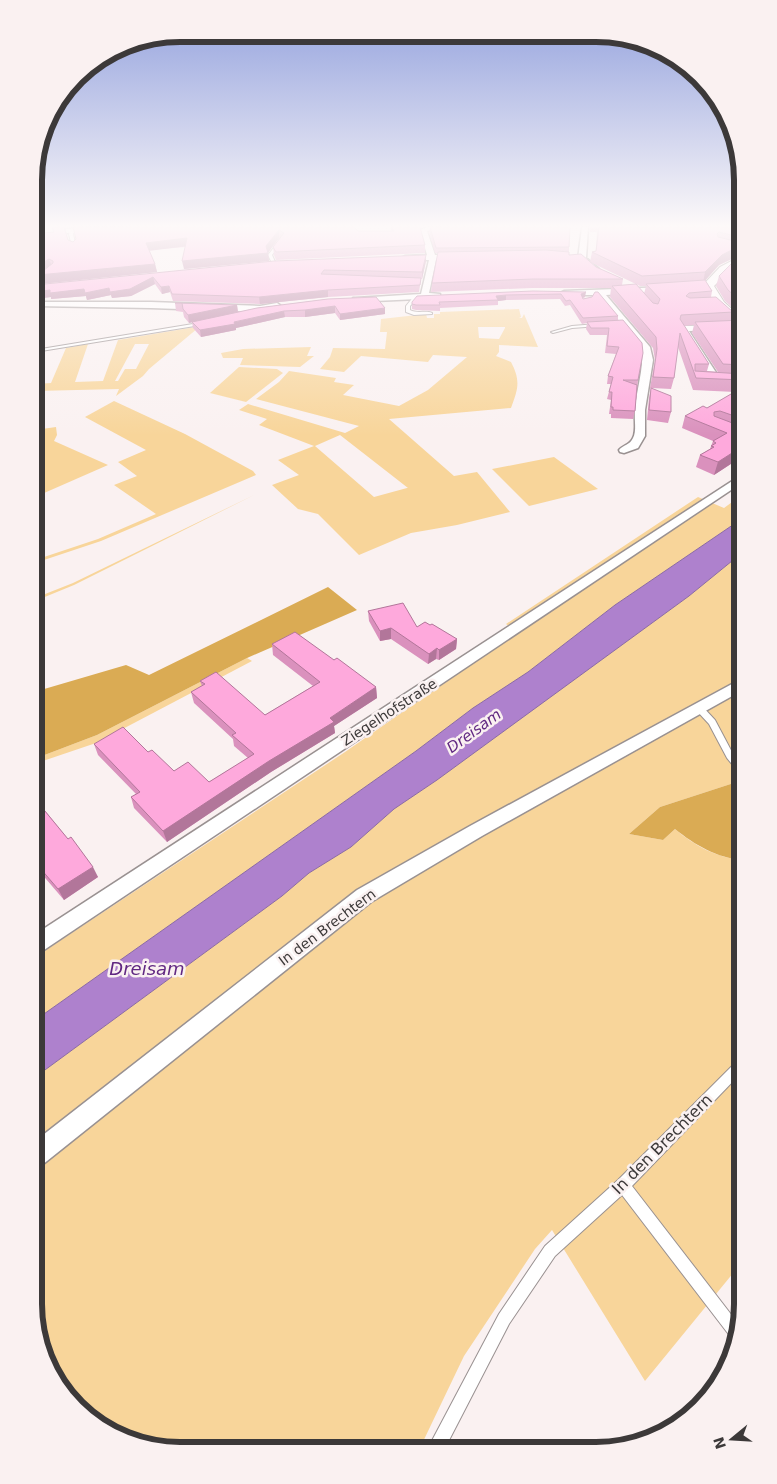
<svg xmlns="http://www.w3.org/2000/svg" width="777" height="1484" font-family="'DejaVu Sans',sans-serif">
  <rect width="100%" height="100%" fill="#faf1f1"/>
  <!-- green -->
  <g fill="#f8d59a" fill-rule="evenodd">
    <path d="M519,309L521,317L519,318H522L524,314L538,347L499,345V352L496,356L511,362C521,381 518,389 511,408L389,419L454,476L477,472L510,512L457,525L411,533L359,555L318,514L298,509L272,485L299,475L278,460L314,446L259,425L267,419L239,410L248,404L345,433L359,426L256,399L279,382L289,371L336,378L334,382L354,385L343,395L399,406L428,390L467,357L433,355L428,362L361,356L344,372L320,369L330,357L333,348L385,349L387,332H380L381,319L426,314L427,318H434V314H440V312ZM478,327H505V328L499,339L479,338ZM340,435L408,488H407L374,497L315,446Z"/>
    <path d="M195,327L198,328L149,369L143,376L116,396L119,389L35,391V384L51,383L66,348L88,344L75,382L103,381L118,340ZM135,344H149L136,369H125L118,381H115Z"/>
    <path d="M311,347L307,356H314L300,367L240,365L243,358H223L221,353L243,349Z"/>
    <path d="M239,367L277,369L283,373L246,402L210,393Z"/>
    <path d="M114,401L185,434L253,471L256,475L101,541L35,563V560L98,539L156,514L114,485L137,476L118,462L146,450L85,417Z"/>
    <path d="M56,427L57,435L54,441L108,465L35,497V430Z"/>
    <path d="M554,457L598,489L529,506L492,469Z"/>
    <path d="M743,494V518L615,605L528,672L473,708L416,751L34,1021V958L345,752L518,632L506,624L698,497L724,508Z"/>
    <path d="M254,495L74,585L35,601V598L73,583Z"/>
    <path d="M743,552V780L660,807L629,834L663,840L675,829C695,846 717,858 743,860V1261L645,1381L552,1230L535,1249L464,1356L419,1450L161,1449L84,1414L41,1350L34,1303V1078L282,896L309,873L351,847L394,809L437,780L689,596Z"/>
    <path d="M247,658L252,661L96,743L34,764V759L97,735Z"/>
  </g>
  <!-- forest -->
  <g fill="#daab54">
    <path d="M328,587L357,610L247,658L97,735L34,759V692L126,665L149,675Z"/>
    <path d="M743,780V860C717,858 695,845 675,829L663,840L629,834L660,807Z"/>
  </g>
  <!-- water -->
  <path fill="#ae81cd" stroke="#8c6ba1" d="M743,518V552L689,596L437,780L394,809L351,847L309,873L282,896L34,1078V1021L416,751L473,708L528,672L615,605Z"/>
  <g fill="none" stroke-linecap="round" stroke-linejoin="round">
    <defs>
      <g id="lane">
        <path d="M72,230L75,231L73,234L76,247L74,248L72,247L69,234Z"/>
        <path d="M280,240L283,241L272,255L276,264L273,265L268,255Z"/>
        <path d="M47,272L50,273L40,280L37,286L35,287L37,278Z"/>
        <path d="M414,296L418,297L410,306V310C417,314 426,310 432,313V314L414,315L406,312V306Z"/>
        <path d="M205,322H207V324L35,352V350Z"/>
        <path d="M597,324L599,325V326L572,328L553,333L551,332L572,326Z"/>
        <path d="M699,705L702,706L715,720L733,754L743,766V775L740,774L727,758L709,724L696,710L695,708L696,706Z"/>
        <path d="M743,1057V1071L632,1186L740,1326L736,1342L733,1340L622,1195L555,1256L509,1324L444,1450H427L499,1314L545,1246L618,1180L739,1059Z"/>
      </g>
      <g id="street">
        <path d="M93,227H126L123,229L67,233L63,231L67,229Z"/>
        <path d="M428,227H442L427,231L435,255H458L462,257L458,259L436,260L429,293L440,294V298L353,302V298H356L421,294L429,260H405L401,258L405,256L427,255L420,230Z"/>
        <path d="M582,227H588L586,258L599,269V273H593L578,259Z"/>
        <path d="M667,287L671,289L670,291L606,295L650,347L653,360L645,410V436L638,448L624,453L620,452L619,450C623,445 630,445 633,438C637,431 634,420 635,411C636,390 644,370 642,349L598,295H564L560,293L564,291Z"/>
        <path d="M35,302H151L260,306L277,303L281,306L260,312L151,308L35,306Z"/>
        <path d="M716,325L720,328L719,330L689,331L719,377L731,378V382H713L679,329L683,326Z"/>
        <path d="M743,474V482L41,952L34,955V935Z"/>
        <path d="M743,678V690L482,836L371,902L42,1165L34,1169V1142L357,890L470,826Z"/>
      </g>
      <path id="secondary" d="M743,255V262L728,272L714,286L724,302L743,319V329L739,328L715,307L702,286L720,267Z"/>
    </defs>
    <!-- lane casing -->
    <use href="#lane" stroke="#999191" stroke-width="2"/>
    <!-- street casing -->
    <use href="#street" stroke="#999191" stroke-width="3"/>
    <!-- secondary casing -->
    <use href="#secondary" stroke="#999191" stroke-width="2"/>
    <!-- lane -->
    <use href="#lane" fill="#fff" fill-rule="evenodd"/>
    <!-- street -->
    <use href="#street" fill="#fff" fill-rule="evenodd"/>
    <!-- secondary -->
    <use href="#secondary" fill="#fff" fill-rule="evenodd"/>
  </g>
  <!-- wall -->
  <g fill="#da91bd" fill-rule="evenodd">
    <path d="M52,227H69L65,228L68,240L73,242L76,239L73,227L358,231H391V227H423L420,228L425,245V253L276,260L274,255L273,247L279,238L268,252L269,261L184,269L185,247L149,250L155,264L157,272L40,284L38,275L36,276L54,232Z"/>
    <path d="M430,227L569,247V255L623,279L622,285L644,294L646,286H640L590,262L592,252L596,251L597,232H590L589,227H743V249L742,254L719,265L705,280L712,291L711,297L733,312L731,321L743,320V456L714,475L696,467L700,455L710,449L713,441L682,428L685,416L707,408L735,392L693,390L678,347L674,378L671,389L652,388L671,412L668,423L647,420L649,398L651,388H650L655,360L653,348L610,297L611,288H532L431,292L432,283L438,253H435L429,232ZM694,325L692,333L718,372L707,371L709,364L684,326Z"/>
    <path d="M743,256V317L725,301L716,286L719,276Z"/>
    <path d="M426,261L422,279H421L419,292L328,297L260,304L173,301L170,292L162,294L155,284L131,296L112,298L111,295L87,300L86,296L51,299V297L35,299V285Z"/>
    <path d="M533,291L585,297L583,298V299L618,316V321L638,380L635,411L633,419L611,418V414H609L611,400L607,399L611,384H607L608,376L616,354L605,353L607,335H590L586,329L587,323L582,324L570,305L565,306L560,299L506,300L498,301V305L440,308V311L416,310L412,309V302Z"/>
    <path d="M376,297L385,308V314L340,320L335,313L305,317H285L236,328V330L201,337L193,328L192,322L189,323L184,317L183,312L176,311L175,303L237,305L238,312L257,308L328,299Z"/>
    <path d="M368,611L417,627L430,625L457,639L456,649L439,660L436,659L428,664L391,639L380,641L369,621Z"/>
    <path d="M272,644L334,660L376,687L377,698L334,726L335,733L271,772L167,842L134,808L131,797L136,794L98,755L94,744L148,752L174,771L209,782L248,758L234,746L233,739L194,703L191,692L202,686L200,681L265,715L313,686L273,655Z"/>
    <path d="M34,794L38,798L43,808L98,877L64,900L34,865Z"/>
  </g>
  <!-- shaded-wall -->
  <g fill="#b2769a">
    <path d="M279,230V238L268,253L269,261L184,269L182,261L266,246Z"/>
    <path d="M187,238L188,246L148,251L146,243Z"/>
    <path d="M743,244L742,254L719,265L703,283L705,272L722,255Z"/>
    <path d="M426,255V261L422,279V272Z"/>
    <path d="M49,259L52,267L155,264L157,272L40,284L38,275L36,276L35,267Z"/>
    <path d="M153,277L155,284L131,296L112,298L110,292Z"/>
    <path d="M169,286L170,292L162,294L161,287Z"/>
    <path d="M109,288L111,295L87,300L85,293Z"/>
    <path d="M84,289L86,296L51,299V297L35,299V292L50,290Z"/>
    <path d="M328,290V297L260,304L259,297Z"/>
    <path d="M586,292L585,297L580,299L581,294Z"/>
    <path d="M506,295V300L498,301L496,296Z"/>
    <path d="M237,305L238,313L189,323L188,315Z"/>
    <path d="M335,306V313L305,317V310Z"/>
    <path d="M385,308V314L340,320V314Z"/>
    <path d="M284,311L285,317L236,328V330L201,337L200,330Z"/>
    <path d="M743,446V456L714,475L718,462Z"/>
    <path d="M391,628V639L380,641V631Z"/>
    <path d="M457,639L456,649L439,660V650Z"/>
    <path d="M437,648L436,659L428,664L429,654Z"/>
    <path d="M376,687L377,698L334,726L335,733L271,772L167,842L163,831Z"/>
    <path d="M38,798L43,809L35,799Z"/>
    <path d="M93,867L98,877L64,900L58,889Z"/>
  </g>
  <!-- building -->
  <g fill="#fea9dc" stroke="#b2769a">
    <path d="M52,227H64L68,240L73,242L76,239L73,227H354L358,231H394L391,227H420L425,245L276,252L273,247L284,233L279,230L266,246L268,253L182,261L187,238L146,243L155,264L38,275L53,263V261L49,259L35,267V234L54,232Z"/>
    <path d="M430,227H570L569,247L436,248Z"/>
    <path d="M599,227H743V238L719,232L717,234L718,237L743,243V244L722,255L705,272L642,276L592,252L596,251Z"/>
    <path d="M546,250L569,252V255L581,254L596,267L623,279H533L432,283L438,252Z"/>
    <path d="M426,255L422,272L324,270L321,274L421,278L420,285L328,290L259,297L172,294L169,286L161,287L153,277L130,289L110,292L109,288L85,293L84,289L50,293V290L35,292V285L274,261Z"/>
    <path d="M743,256V303L728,290L719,276L732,263Z"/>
    <path d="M705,280L712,291L689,293L686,296L690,298L716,297L733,312L681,315L680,319L709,364H695V371L743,374V380L696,378L680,333L674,378L653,377L657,349L656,337L612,286L636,284L653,303L658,304L660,299L646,284Z"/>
    <path d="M533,291L586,292L581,294L583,299L592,297L595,292H598L618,316L583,318L570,300L566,301L561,294L506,295L496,296L498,300L439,302L440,305H416L412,304V302L417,296Z"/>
    <path d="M376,297L385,308L340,314L335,306L305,310L284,311L234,322L235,324L200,330L192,322L257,308L328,299Z"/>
    <path d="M175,303L237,305L188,315L183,309L182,303Z"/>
    <path d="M623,320L642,343L643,353L638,380H623L637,385L635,411L613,410V407H611L612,392H609L613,377L608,376L619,347L607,346L609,328H591L587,322Z"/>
    <path d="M743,320V365L723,364L695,322Z"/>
    <path d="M743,387V419L720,411L714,412V416L743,427V446L718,462L700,455L714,447L711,446L716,443L713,441L727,433L685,416L703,406L707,408Z"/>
    <path d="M651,388L671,396V412L649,410Z"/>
    <path d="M403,603L417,627L425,622L430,625L432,624L457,639L439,650L437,648L429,654L391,628L380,631L368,611Z"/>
    <path d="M295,632L334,660L337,658L376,687L330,718L334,722L269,761L163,831L131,797L140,792L94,744L123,727L148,752L152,750L174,771L188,762L209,782L254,754L232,735L236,733L191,692L205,684L200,681L216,672L265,715L320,682L272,644Z"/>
    <path d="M34,794L38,798L35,799L68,839L71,837L93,867L58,889L34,861Z"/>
  </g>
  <!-- sky -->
  <linearGradient id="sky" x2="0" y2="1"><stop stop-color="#91a0dd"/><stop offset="0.52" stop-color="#fdf9f9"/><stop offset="1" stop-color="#fdf9f9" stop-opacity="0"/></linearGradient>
  <rect width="777" height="435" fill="url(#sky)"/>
  <g text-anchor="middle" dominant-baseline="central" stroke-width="5" stroke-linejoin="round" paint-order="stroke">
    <!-- street labels -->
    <g font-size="14" fill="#3c3939" stroke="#faf1f1">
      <text transform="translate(389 712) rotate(-33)">Ziegelhofstraße</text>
      <text transform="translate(327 927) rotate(-37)">In den Brechtern</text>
    </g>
    <!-- water labels -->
    <g font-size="15" font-style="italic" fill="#612882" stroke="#faf1f1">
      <text transform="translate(474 731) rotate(-36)">Dreisam</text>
    </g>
    <!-- near-street labels -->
    <g font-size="16" fill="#3c3939" stroke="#faf1f1">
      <text transform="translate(662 1144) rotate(-45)">In den Brechtern</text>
    </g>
    <!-- near-water labels -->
    <g font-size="18" font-style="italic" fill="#612882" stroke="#faf1f1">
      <text x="147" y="968">Dreisam</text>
    </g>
  </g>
  <!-- crop -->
  <path d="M0 0H777V1484H0ZM180 42H596A138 138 0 0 1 734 180V1304A138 138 0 0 1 596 1442H180A138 138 0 0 1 42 1304V180A138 138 0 0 1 180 42Z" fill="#faf1f1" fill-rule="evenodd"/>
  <path fill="none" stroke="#3c3939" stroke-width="6" d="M180 42H596A138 138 0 0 1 734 180V1304A138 138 0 0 1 596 1442H180A138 138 0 0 1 42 1304V180A138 138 0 0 1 180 42Z"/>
  <!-- north arrow -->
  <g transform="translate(732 1439) rotate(252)" stroke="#faf1f1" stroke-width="4" paint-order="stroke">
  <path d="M0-4L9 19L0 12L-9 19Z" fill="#3c3939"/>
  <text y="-8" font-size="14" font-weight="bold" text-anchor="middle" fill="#3c3939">N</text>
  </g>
</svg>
